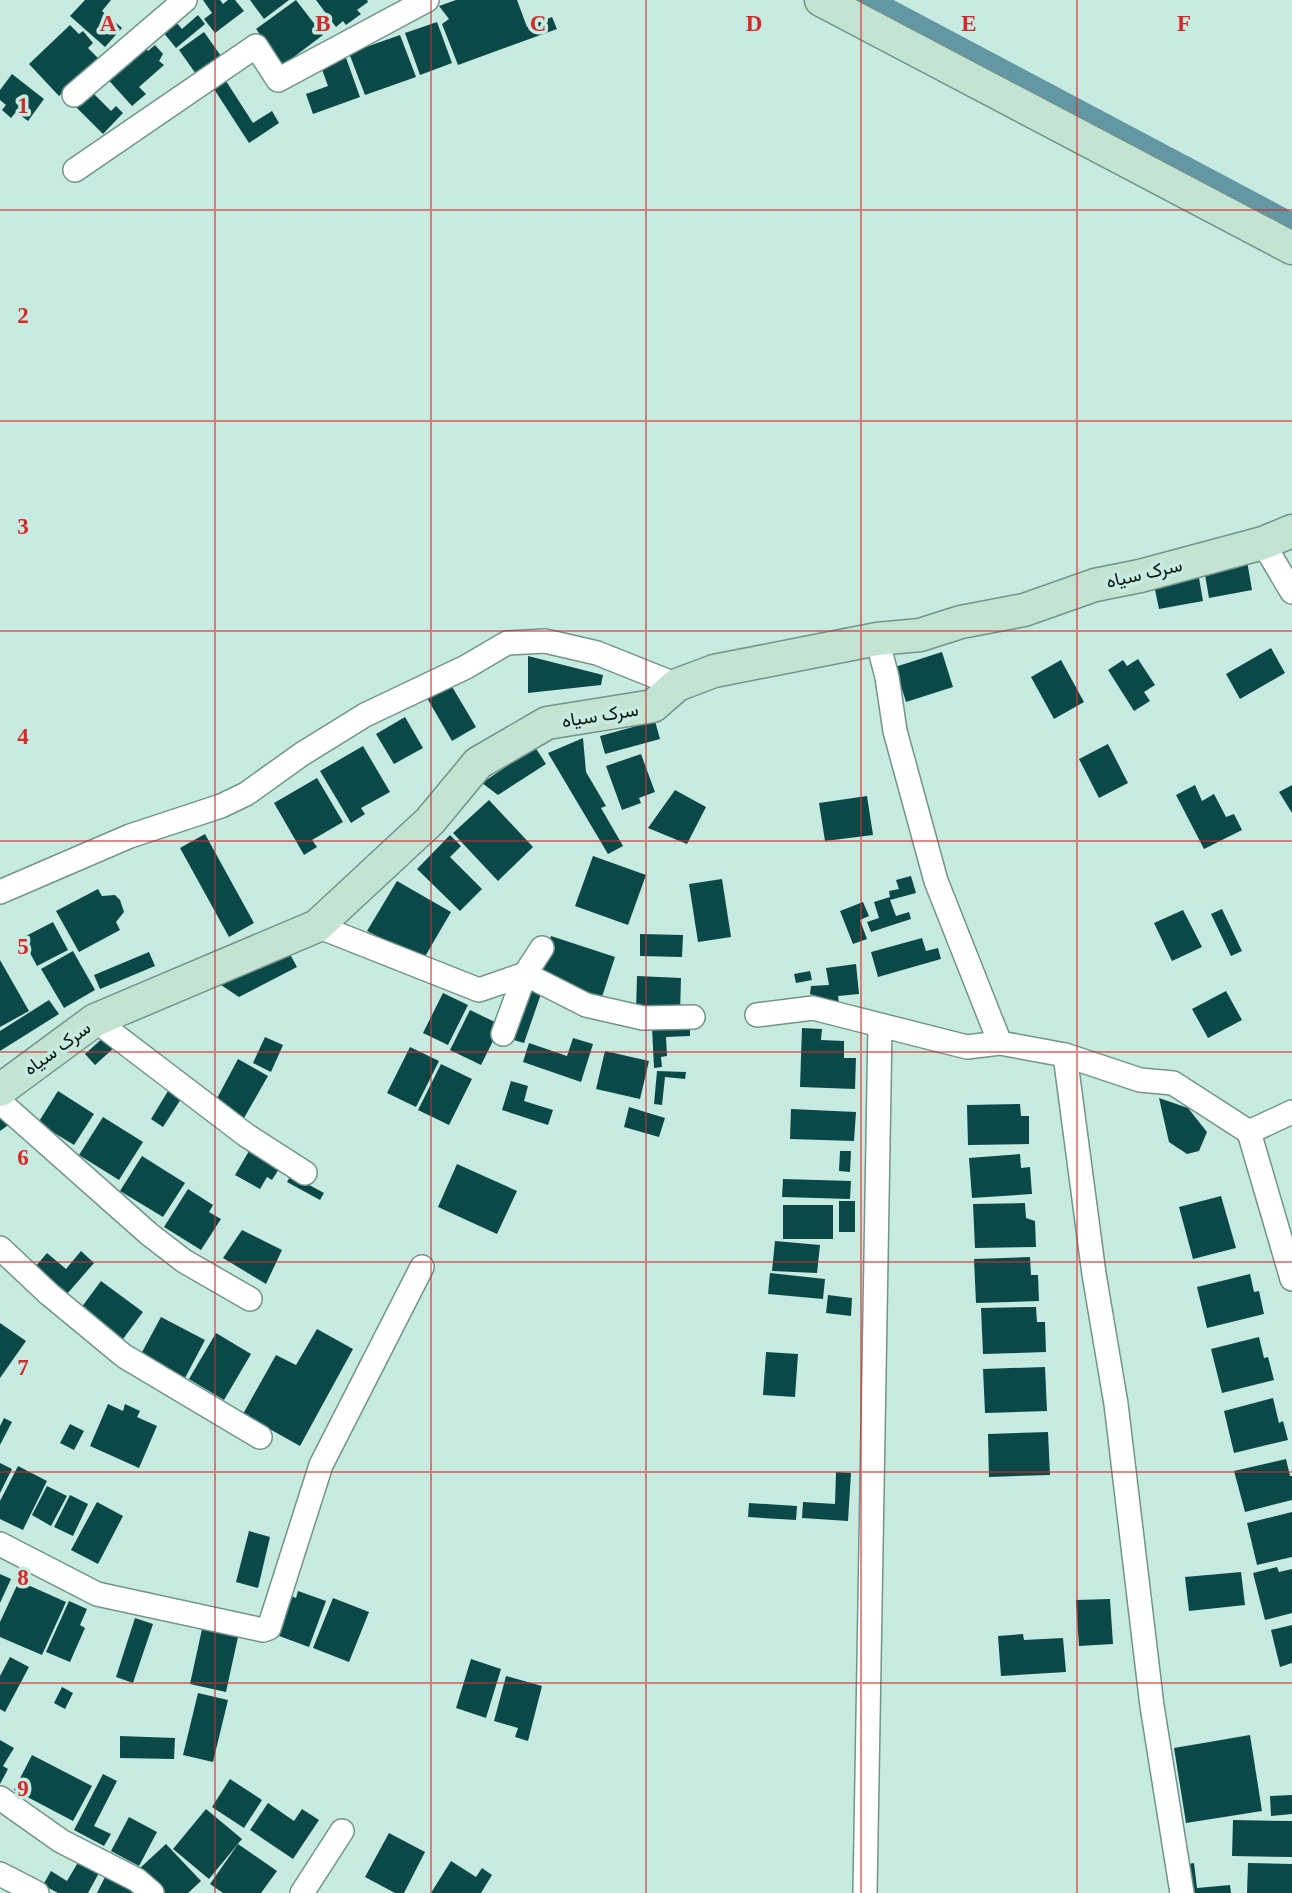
<svg xmlns="http://www.w3.org/2000/svg" width="1292" height="1893" font-family="'Times New Roman',Vazirmatn,serif">
  <rect width="100%" height="100%" fill="#c7ebe1"/>
  <g fill="none" stroke-linecap="round" stroke-linejoin="round">
    <!-- canal -->
    <path stroke="#6397a3" stroke-width="24" d="M868,0L1292,225"/>
  </g>
  <!-- building -->
  <g fill="#0b4949">
    <path d="M85,0H111L102,11L122,28L105,47L70,16Z"/>
    <path d="M203,0H220L223,4L228,0H235L244,11L215,33L204,19L212,13Z"/>
    <path d="M250,0H289L264,19Z"/>
    <path d="M296,0L323,35L283,65L256,29Z"/>
    <path d="M316,0H367L368,2L357,10L361,14L346,25L343,21L336,27Z"/>
    <path d="M456,0H517L527,27L552,17L557,29L458,65L442,24L449,19L439,6Z"/>
    <path d="M198,15L205,24L176,48L163,32L176,22L182,29Z"/>
    <path d="M437,22L452,63L420,75L405,33Z"/>
    <path d="M70,25L79,34L83,31L93,43L88,48L99,59L59,96L29,64Z"/>
    <path d="M204,32L221,56L196,74L179,50Z"/>
    <path d="M400,35L416,77L365,95L349,53Z"/>
    <path d="M141,42L148,51L155,45L163,54L159,61L164,65L139,87L146,94L132,106L104,75Z"/>
    <path d="M345,55L360,97L313,114L306,94L328,86L320,64Z"/>
    <path d="M12,74L44,99L28,121L16,112L11,118L2,110L6,105L0,100V90Z"/>
    <path d="M226,81L253,123L272,111L279,123L249,143L214,89Z"/>
    <path d="M80,93L87,99L93,93L111,111L116,106L123,113L103,134L71,102Z"/>
    <path d="M1247,561L1252,590L1209,598L1204,569Z"/>
    <path d="M1198,572L1203,601L1159,609L1153,580Z"/>
    <path d="M1271,648L1285,673L1240,699L1226,674Z"/>
    <path d="M942,652L953,687L906,702L895,667Z"/>
    <path d="M528,656L603,675L601,685L528,693Z"/>
    <path d="M1138,659L1155,685L1144,692L1150,701L1134,711L1108,670L1123,660L1127,666Z"/>
    <path d="M1061,660L1084,702L1054,719L1031,677Z"/>
    <path d="M451,685L476,727L452,741L427,698Z"/>
    <path d="M405,717L423,748L394,764L376,734Z"/>
    <path d="M655,721L660,739L605,754L600,736Z"/>
    <path d="M583,738L586,772L606,806L601,808L623,846L608,854L548,753Z"/>
    <path d="M1108,744L1128,783L1099,798L1079,759Z"/>
    <path d="M363,746L390,792L361,808L365,814L351,823L320,771Z"/>
    <path d="M535,747L546,764L498,795L482,783Z"/>
    <path d="M641,754L655,792L639,798L641,803L622,810L606,766Z"/>
    <path d="M317,778L343,822L312,840L317,847L304,855L274,803Z"/>
    <path d="M1195,785L1202,801L1214,794L1226,817L1234,814L1242,830L1204,849L1176,795Z"/>
    <path d="M1292,785V813L1279,792Z"/>
    <path d="M675,790L706,807L687,844L648,828Z"/>
    <path d="M867,796L873,835L825,841L819,803Z"/>
    <path d="M489,800L533,847L498,881L453,833Z"/>
    <path d="M205,834L254,923L229,937L180,848Z"/>
    <path d="M450,835L461,846L450,857L482,889L460,911L417,869Z"/>
    <path d="M593,856L646,875L628,925L575,906Z"/>
    <path d="M911,876L916,893L890,900L896,916L909,912L911,919L871,932L867,922L879,918L874,902L890,897L889,891L899,889L896,880Z"/>
    <path d="M722,879L731,937L698,942L689,884Z"/>
    <path d="M397,881L451,912L423,960L367,931Z"/>
    <path d="M98,889L102,896L115,895L120,900L124,912L116,922L120,930L79,952L56,911Z"/>
    <path d="M863,902L869,916L860,920L867,939L853,944L840,911Z"/>
    <path d="M1222,909L1242,951L1231,956L1211,914Z"/>
    <path d="M1183,910L1202,947L1172,961L1154,923Z"/>
    <path d="M53,922L68,950L37,966L22,938Z"/>
    <path d="M640,934L683,935L682,957L640,956Z"/>
    <path d="M551,936L615,957L602,997L538,976Z"/>
    <path d="M922,938L926,951L938,948L941,959L878,977L871,952Z"/>
    <path d="M286,947L297,967L239,997L218,983Z"/>
    <path d="M73,951L95,990L64,1008L41,969Z"/>
    <path d="M149,952L155,966L100,989L94,975Z"/>
    <path d="M0,960L29,1011L0,1027Z"/>
    <path d="M856,964L859,994L838,996L839,1003L810,994L811,986L829,985L826,968Z"/>
    <path d="M810,971L812,980L796,983L794,974Z"/>
    <path d="M637,976L681,978L680,1013L636,1012Z"/>
    <path d="M527,986L542,991L524,1043L510,1039Z"/>
    <path d="M1226,991L1242,1020L1208,1038L1192,1009Z"/>
    <path d="M443,993L468,1005L448,1045L423,1033Z"/>
    <path d="M49,1000L59,1014L0,1051V1031Z"/>
    <path d="M470,1010L501,1025L481,1065L450,1050Z"/>
    <path d="M690,1025V1036L666,1037L667,1056L661,1057L662,1067L654,1068L652,1027Z"/>
    <path d="M802,1028L822,1029L821,1040L844,1041V1058H856L855,1089L800,1087Z"/>
    <path d="M105,1036L115,1047L95,1065L85,1054Z"/>
    <path d="M265,1037L283,1045L271,1072L253,1063Z"/>
    <path d="M573,1038L593,1044L581,1082L523,1062L529,1043L567,1056Z"/>
    <path d="M410,1047L439,1061L416,1107L387,1093Z"/>
    <path d="M605,1051L649,1061L640,1099L596,1089Z"/>
    <path d="M238,1059L268,1076L244,1118L215,1102Z"/>
    <path d="M441,1064L472,1079L449,1125L418,1110Z"/>
    <path d="M657,1071L686,1072L685,1079L665,1077L662,1105L654,1104Z"/>
    <path d="M511,1081L528,1086L524,1101L553,1110L548,1125L502,1110Z"/>
    <path d="M58,1091L94,1114L74,1145L38,1123Z"/>
    <path d="M168,1091L181,1099L163,1127L151,1119Z"/>
    <path d="M1159,1098L1188,1108L1207,1132L1199,1151L1187,1154L1169,1142Z"/>
    <path d="M1020,1104L1021,1116H1029V1144L968,1145L967,1105Z"/>
    <path d="M629,1107L665,1118L659,1137L624,1127Z"/>
    <path d="M0,1109L11,1123L0,1131Z"/>
    <path d="M791,1109L856,1112L854,1141L790,1139Z"/>
    <path d="M103,1117L143,1142L119,1180L79,1155Z"/>
    <path d="M249,1151L279,1169L272,1180L267,1177L260,1189L235,1175Z"/>
    <path d="M840,1151H851L850,1172L839,1171Z"/>
    <path d="M1020,1154L1021,1168L1030,1167L1032,1194L972,1198L969,1158Z"/>
    <path d="M142,1156L185,1183L163,1217L120,1191Z"/>
    <path d="M457,1164L517,1191L497,1234L438,1207Z"/>
    <path d="M291,1175L324,1193L320,1200L287,1182Z"/>
    <path d="M783,1179L851,1181L850,1199L782,1197Z"/>
    <path d="M188,1189L213,1205L209,1212L221,1219L201,1250L164,1227Z"/>
    <path d="M1221,1196L1236,1248L1193,1259L1179,1207Z"/>
    <rect x="839" y="1201" width="16" height="31"/>
    <path d="M1025,1203L1026,1218L1035,1221L1036,1247L975,1248L973,1204Z"/>
    <rect x="783" y="1205" width="50" height="34"/>
    <path d="M242,1230L282,1250L266,1284L223,1258Z"/>
    <path d="M775,1241L820,1245L817,1273L772,1271Z"/>
    <path d="M81,1251L94,1263L67,1294L35,1267L47,1253L66,1269Z"/>
    <path d="M1030,1257L1031,1275H1038L1039,1301L976,1303L974,1259Z"/>
    <path d="M770,1273L825,1279L823,1299L768,1294Z"/>
    <path d="M1250,1274L1254,1292L1259,1291L1264,1314L1207,1328L1197,1287Z"/>
    <path d="M101,1281L143,1312L123,1339L81,1308Z"/>
    <path d="M828,1295L852,1298L851,1316L826,1313Z"/>
    <path d="M1036,1307L1037,1322H1045L1046,1352L983,1354L981,1308Z"/>
    <path d="M161,1317L205,1340L185,1378L141,1354Z"/>
    <path d="M0,1323L26,1341L0,1378Z"/>
    <path d="M317,1329L353,1349L300,1446L243,1414L276,1355L296,1365Z"/>
    <path d="M216,1333L251,1354L224,1400L189,1379Z"/>
    <path d="M1259,1337L1264,1358L1268,1357L1274,1380L1222,1393L1211,1349Z"/>
    <path d="M766,1352L798,1354L795,1397L763,1395Z"/>
    <path d="M1045,1367L1047,1411L985,1413L983,1369Z"/>
    <path d="M1273,1398L1279,1423L1283,1421L1288,1440L1234,1453L1224,1411Z"/>
    <path d="M108,1404L123,1411L125,1404L140,1411L137,1417L157,1426L139,1468L90,1446Z"/>
    <path d="M4,1418L12,1422L0,1445V1426Z"/>
    <path d="M70,1424L84,1431L74,1450L60,1443Z"/>
    <path d="M1048,1432L1050,1475L989,1477L988,1434Z"/>
    <path d="M1286,1459L1290,1476H1292V1500L1245,1512L1234,1471Z"/>
    <path d="M0,1463L12,1469L0,1493Z"/>
    <path d="M18,1466L47,1481L23,1530L0,1519V1501Z"/>
    <path d="M836,1472L851,1473L848,1521L802,1518L803,1502L835,1504Z"/>
    <path d="M47,1486L67,1496L51,1526L32,1515Z"/>
    <path d="M70,1495L88,1504L73,1536L54,1527Z"/>
    <path d="M97,1502L123,1516L98,1564L71,1550Z"/>
    <path d="M749,1503L797,1506L796,1520L748,1517Z"/>
    <path d="M1292,1512V1557L1257,1565L1247,1523Z"/>
    <path d="M249,1531L270,1537L258,1588L236,1582Z"/>
    <path d="M1277,1567L1279,1572L1292,1569V1613L1265,1620L1253,1573Z"/>
    <path d="M1241,1572L1245,1605L1189,1611L1185,1577Z"/>
    <path d="M0,1574L11,1579L0,1603Z"/>
    <path d="M19,1581L66,1602L42,1655L0,1637V1622Z"/>
    <path d="M298,1591L326,1601L309,1647L271,1633L286,1594L296,1598Z"/>
    <path d="M333,1598L369,1612L349,1662L313,1648Z"/>
    <path d="M1110,1599L1113,1644L1079,1646L1076,1600Z"/>
    <path d="M69,1601L87,1609L80,1625L85,1628L70,1662L46,1652Z"/>
    <path d="M135,1618L153,1624L133,1683L116,1677Z"/>
    <path d="M1292,1625V1663L1280,1667L1271,1630Z"/>
    <path d="M202,1629L238,1637L226,1692L190,1684Z"/>
    <path d="M1023,1634L1024,1640L1063,1638L1066,1672L1001,1676L998,1636Z"/>
    <path d="M10,1657L29,1667L5,1712L0,1709V1676Z"/>
    <path d="M471,1659L501,1669L486,1718L456,1708Z"/>
    <path d="M506,1676L542,1686L528,1741L515,1737L518,1728L494,1721Z"/>
    <path d="M62,1687L73,1693L65,1709L54,1703Z"/>
    <path d="M198,1693L228,1700L213,1762L183,1755Z"/>
    <path d="M1250,1735L1262,1811L1186,1823L1174,1748Z"/>
    <path d="M120,1736L175,1738L174,1759L120,1758Z"/>
    <path d="M0,1740L14,1748L3,1766L8,1769L0,1784Z"/>
    <path d="M32,1755L92,1786L73,1821L14,1790Z"/>
    <path d="M103,1774L117,1781L94,1826L111,1834L104,1846L74,1830Z"/>
    <path d="M230,1779L262,1800L244,1828L212,1807Z"/>
    <path d="M1292,1795V1814L1271,1816L1270,1796Z"/>
    <path d="M268,1803L294,1821L302,1809L319,1820L293,1859L250,1830Z"/>
    <path d="M206,1809L242,1839L209,1879L173,1849Z"/>
    <path d="M129,1817L157,1832L139,1866L111,1851Z"/>
    <path d="M1233,1820L1292,1821V1857L1232,1856Z"/>
    <path d="M389,1833L425,1852L404,1893H395L365,1877Z"/>
    <path d="M166,1844L201,1881L188,1893H164L140,1868Z"/>
    <path d="M238,1844L277,1871L261,1893H223L210,1884Z"/>
    <path d="M80,1859L100,1871L88,1893H58L43,1885L51,1871L67,1881Z"/>
    <path d="M451,1861L476,1877L482,1868L492,1875L481,1893H431Z"/>
    <path d="M1194,1863L1197,1888L1230,1885L1231,1893H1186L1182,1865Z"/>
    <path d="M1248,1863L1292,1864V1893H1247Z"/>
    <path d="M106,1875L142,1893H97Z"/>
  </g>
  <g fill="none" stroke-linecap="round" stroke-linejoin="round">
    <defs>
      <g id="street">
        <path d="M74,95L185,0"/>
        <path d="M75,170L256,46L278,80L427,0"/>
        <path d="M1263,543L1292,592"/>
        <path d="M877,639L887,677L895,731L936,881L1000,1043L1065,1055L1140,1080L1173,1083L1249,1132L1292,1279"/>
        <path d="M0,892L130,836L221,806L246,794L302,754L365,715L466,667L507,643L545,641L597,653L677,685"/>
        <path d="M317,926L479,990L525,974L586,1005L643,1018L693,1017"/>
        <path d="M757,1015L813,1008L967,1047L1000,1043"/>
        <path d="M95,1020L246,1135L305,1173"/>
        <path d="M503,1034L525,974L542,948"/>
        <path d="M1065,1055L1094,1274L1116,1404L1152,1706L1182,1893"/>
        <path d="M0,1102L149,1234L184,1261L250,1299"/>
        <path d="M1249,1132L1292,1112"/>
        <path d="M0,1248L49,1294L124,1356L260,1437"/>
        <path d="M0,1544L97,1594L263,1630L269,1628L321,1465L422,1267"/>
        <path d="M0,1798L61,1841L137,1880L152,1893"/>
        <path d="M0,1874L37,1893"/>
        <path d="M302,1893L342,1831"/>
        <path d="M865,1893L880,1026"/>
      </g>
      <g id="secondary">
        <path d="M821,0L1292,248"/>
        <path d="M0,1090L95,1020L317,926L430,821L478,763L547,723L653,706L677,685L714,671L877,639L920,635L961,622L1024,610L1095,585L1140,576L1263,543L1292,531"/>
      </g>
    </defs>
    <!-- street casing -->
    <use href="#street" stroke="#72948b" stroke-width="26"/>
    <!-- secondary casing -->
    <use href="#secondary" stroke="#72948b" stroke-width="35"/>
    <!-- street -->
    <use href="#street" stroke="#fff" stroke-width="23"/>
    <!-- secondary -->
    <use href="#secondary" stroke="#c4e4d3" stroke-width="32"/>
  </g>
  <!-- grid -->
  <path fill="none" stroke="#d62828" stroke-width="2" stroke-opacity="0.55" d="M215,0V1893M431,0V1893M646,0V1893M861,0V1893M1077,0V1893M0,210H1292M0,421H1292M0,631H1292M0,841H1292M0,1052H1292M0,1262H1292M0,1472H1292M0,1683H1292"/>
  <g text-anchor="middle" dominant-baseline="central" stroke-width="7" stroke-linejoin="round" paint-order="stroke">
    <!-- street labels -->
    <g font-size="19" fill="#091613" stroke="#c7ebe1">
      <text transform="translate(1144 573) rotate(-13)">سرک سیاه</text>
      <text transform="translate(600 715) rotate(-9)">سرک سیاه</text>
      <text transform="translate(57 1048) rotate(-36)">سرک سیاه</text>
    </g>
  </g>
  <g font-size="23" text-anchor="middle" font-weight="bold" fill="#d62828" stroke="#c7ebe1" stroke-width="7" stroke-linejoin="round" paint-order="stroke">
    <text x="108" y="31">A</text>
    <text x="323" y="31">B</text>
    <text x="538" y="31">C</text>
    <text x="754" y="31">D</text>
    <text x="969" y="31">E</text>
    <text x="1184" y="31">F</text>
    <text x="23" y="113">1</text>
    <text x="23" y="323">2</text>
    <text x="23" y="534">3</text>
    <text x="23" y="744">4</text>
    <text x="23" y="954">5</text>
    <text x="23" y="1165">6</text>
    <text x="23" y="1375">7</text>
    <text x="23" y="1585">8</text>
    <text x="23" y="1796">9</text>
  </g>
</svg>
